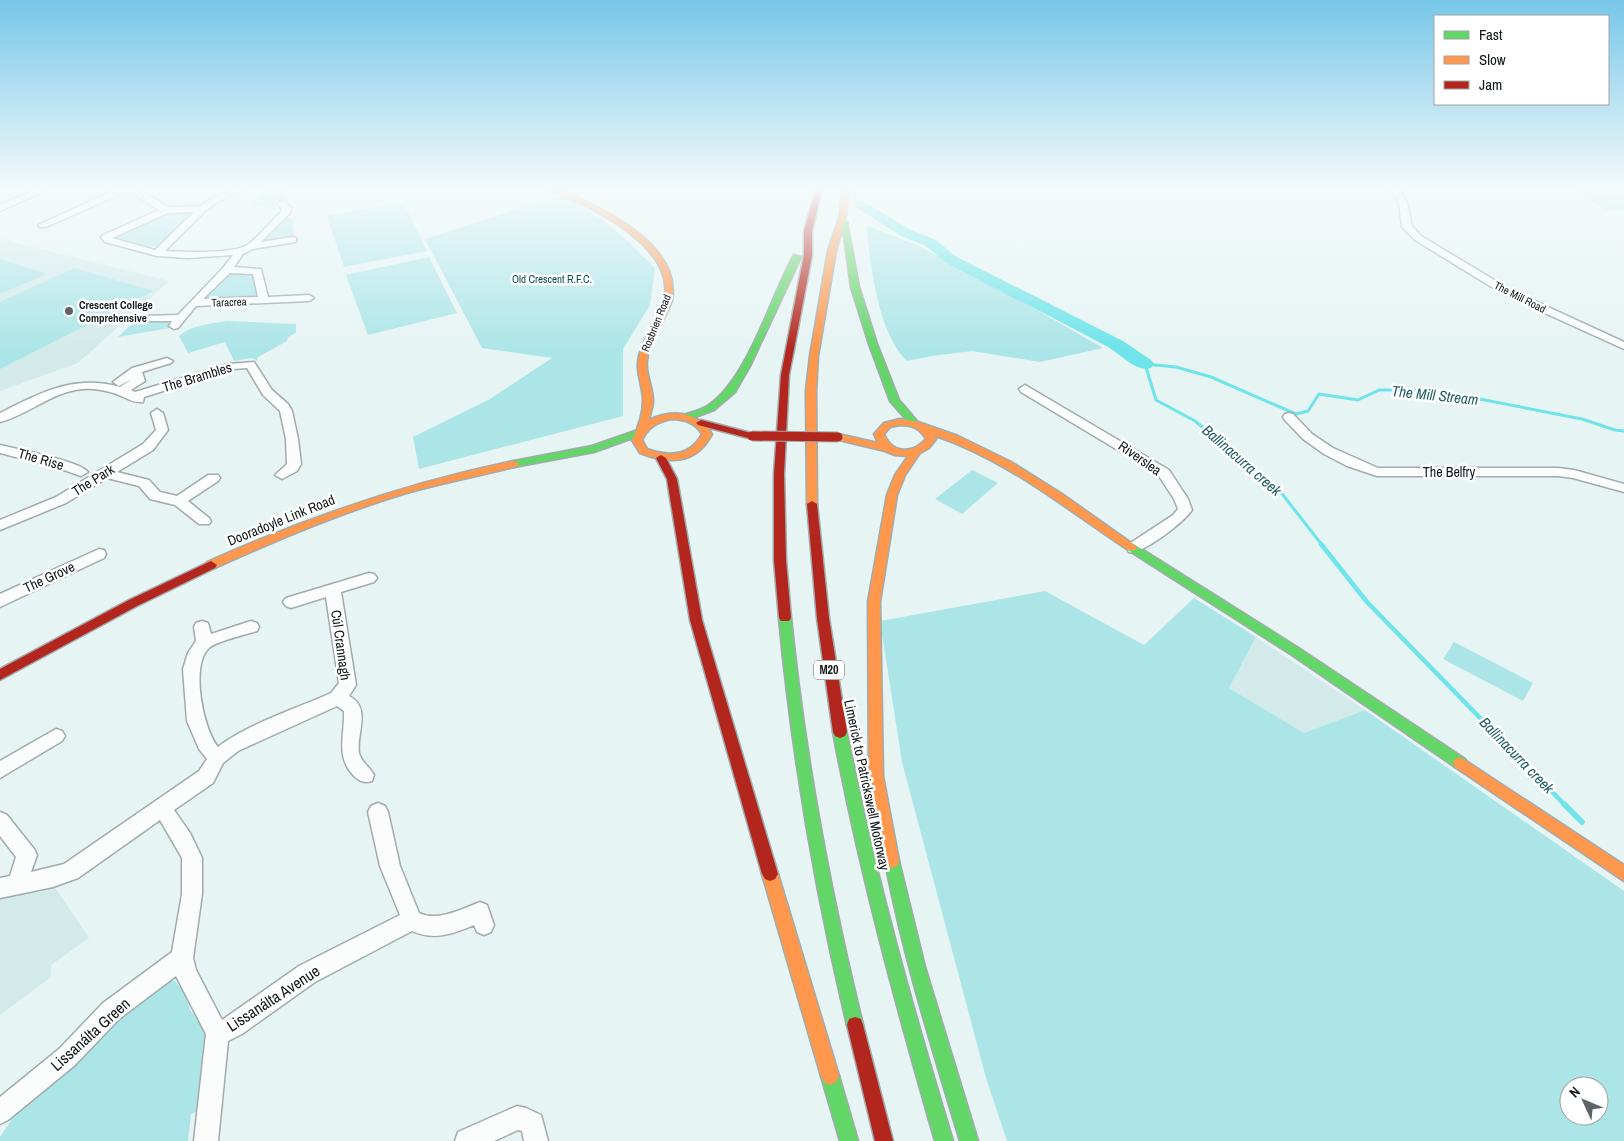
<svg xmlns="http://www.w3.org/2000/svg" width="1624" height="1141" font-family="'Archivo Narrow',sans-serif">
  <rect width="100%" height="100%" fill="#e7f4f4"/>
  <!-- built -->
  <g fill="#d3eaeb">
    <path d="M0,239L169,281L78,363L0,391Z"/>
    <path d="M1256,637L1365,710L1304,733L1229,688Z"/>
    <path d="M54,886L89,938L51,965V977L0,1015V899L8,895L41,892Z"/>
  </g>
  <!-- green -->
  <g fill="#ace5e8" fill-rule="evenodd">
    <path d="M268,189H283L287,201L275,203V207L283,209H272L273,207L252,204Z"/>
    <path d="M1574,189H1624V211H1608Z"/>
    <path d="M559,196C597,210 627,240 655,268L650,305L623,349V416L419,469L413,437L490,399L552,358L482,348L425,239Z"/>
    <path d="M403,202L427,251L344,267L327,216Z"/>
    <path d="M185,212L190,214L157,246L152,247L114,237L166,214Z"/>
    <path d="M283,218H292L294,236L279,239L278,241L259,243Z"/>
    <path d="M866,225L921,247L1021,301L1103,348L1040,362L972,351L932,356L907,361C877,332 871,265 866,225Z"/>
    <path d="M429,257L457,313L368,335L346,275Z"/>
    <path d="M0,259L47,274L0,294Z"/>
    <path d="M74,268L154,291L0,369V302Z"/>
    <path d="M232,273H252L258,295L253,298L204,300Z"/>
    <path d="M168,321L173,323L170,328L118,337L134,322Z"/>
    <path d="M227,321L296,324V333L288,337L287,341L258,357L257,360L251,358L234,361L225,342L188,353L179,336C193,324 210,324 227,321Z"/>
    <path d="M972,470L998,483L962,514L935,499Z"/>
    <path d="M1045,591L1144,645L1194,598L1256,637L1229,688L1304,733L1365,710L1624,891V1141H1007L986,1078L902,762L880,621ZM1569,1086H1599V1116H1569Z"/>
    <path d="M1454,642L1533,683L1523,701L1443,659Z"/>
    <path d="M169,980L175,981L184,992L191,1011L202,1025L206,1039L198,1111L191,1114L188,1141H0V1137L14,1116L16,1108L106,1025Z"/>
  </g>
  <g fill="none" stroke-linecap="round" stroke-linejoin="round">
    <!-- stream-far2 -->
    <path stroke="#6fe4ea" stroke-width="3" d="M1322,545L1276,486L1195,421L1156,400L1145,364L1176,367L1211,377L1296,414L1308,411L1319,394L1358,400L1379,390H1411L1459,395L1582,419L1615,430L1624,431"/>
    <!-- stream-far1 -->
    <path stroke="#6fe4ea" stroke-width="4.5" d="M1321,544L1367,602L1565,805"/>
    <!-- stream -->
    <path stroke="#6fe4ea" stroke-width="5.5" d="M1564,804L1582,822"/>
    <!-- river -->
    <path fill="#6fe4ea" fill-rule="evenodd" d="M862,201L911,230L936,240L955,256L1123,341L1151,360L1154,364L1151,368C1135,372 1122,355 1108,347C1054,318 999,291 945,262L926,246L901,236L857,208L855,205L857,202Z"/>
    <defs>
      <g id="street">
        <path d="M37,189H49L0,211V205Z"/>
        <path d="M117,189H138L168,207L200,206L212,198L232,189H244L218,202L205,211L165,251C183,252 233,254 247,245C259,237 270,222 281,212L282,209L278,204L279,202H285L291,208L290,213L261,242L293,237L296,238V242L253,249L243,254L234,267L261,269L268,297L309,295L314,298L309,301L196,306L178,328L174,329L169,326L172,321H137L136,319L141,316L178,315L223,268L233,255L188,258L157,256L105,242L101,237L103,235L159,210L128,191L46,227H40L38,225ZM194,212L155,250L112,238L168,213ZM230,273L253,274L258,297L203,299Z"/>
        <path d="M1390,189H1399L1407,203L1412,226L1421,236L1511,290L1624,342V349L1503,294L1415,240L1402,227L1399,203Z"/>
        <path d="M167,358L173,361L171,363L142,372L145,381L131,390L135,392L228,364L254,362L272,390L288,404L292,411L298,439L301,464L297,471L282,479L275,475L287,464L286,439L280,411L263,395L247,368L233,369L144,397L143,402C133,404 120,394 110,392C102,390 92,388 83,389C50,392 29,415 0,422V413C40,393 74,374 120,387L132,379L119,386L113,382L132,368Z"/>
        <path d="M1025,385L1169,470L1188,499L1192,510C1184,522 1142,555 1129,552L1127,548L1129,544L1173,515L1178,509L1174,499L1159,476L1151,470L1021,392L1019,389Z"/>
        <path d="M157,409L163,413L168,430L153,450L117,472L149,480L160,492L177,496L208,475H218L220,478L218,481L188,501L209,518L211,521L209,524H199L175,505L150,499L139,486L107,478L66,503L0,530V520L56,497L143,444L156,430L151,413Z"/>
        <path d="M1289,413L1293,414L1312,434L1333,448L1378,468H1558L1574,470L1624,484V492L1573,478L1558,476H1377L1347,466L1324,454L1303,439L1285,420L1283,417L1285,414Z"/>
        <path d="M0,445C16,449 80,461 88,472L81,476L61,469L0,453Z"/>
        <path d="M99,549L104,550L106,554L104,558L0,607V594Z"/>
        <path d="M369,573L374,574L377,578L374,582L341,592L356,685L349,696C372,708 356,733 359,753C361,762 370,767 374,775L372,781C364,783 360,782 354,776C335,757 345,735 344,711L337,706L238,751L223,763L213,783L174,810L190,833L202,858V894L193,958L196,970L222,1020L299,966L400,915L380,866L368,812L371,806L378,803L385,806L388,812L400,866L419,913C438,922 462,909 480,902L487,905L494,925L491,932L484,935L477,932L474,925C452,934 434,941 412,931L315,982L242,1034L228,1041L218,1141H194L206,1034L176,976L119,1019L75,1065L8,1120L0,1124V1097L59,1049L103,1003L172,952L182,894V858L160,820L78,878L53,887L0,898V878L10,876L16,857L0,836V812L7,815L34,849L37,855L31,872L64,864L199,771L207,759L199,749L187,721L183,669L188,653L196,641L194,627L196,623L202,621L208,623L211,634L251,621L257,623L259,627L257,631C247,634 215,642 209,648C190,665 203,729 218,747C245,725 298,708 331,693L339,683L326,597L291,608L286,606L283,602L286,598Z"/>
        <path d="M56,729L62,731L65,736L62,741L0,778V761Z"/>
        <path d="M517,1106L526,1108L541,1115L548,1141H524L522,1131L518,1130L494,1141H455L458,1132Z"/>
      </g>
      <g id="fast">
        <path d="M842,221L847,222L859,287L877,344L899,400L917,421V425H911L890,401L869,344L851,287Z"/>
        <path d="M794,255L801,257L750,366L735,392L714,410L690,419H684V415C692,412 702,410 709,405C748,378 770,298 794,255Z"/>
        <path d="M638,430L641,431V435L594,452L514,467L509,464L514,461L592,446Z"/>
        <path d="M1132,543L1300,649L1465,759L1467,763L1465,767L1460,769L1455,767L1292,655L1128,550L1127,547L1128,544Z"/>
        <path d="M785,614L789,615L791,618C805,756 830,891 863,1025L861,1031L855,1033L849,1031L847,1025C815,891 792,756 779,618L781,615Z"/>
        <path d="M840,726L845,728L847,732C874,871 912,1006 953,1141H935C896,1006 859,870 833,732L835,728Z"/>
        <path d="M892,854L897,856L899,861L925,967L978,1141H960C932,1048 903,956 885,861L887,856Z"/>
        <path d="M830,1067L836,1070L839,1076L858,1141H840L821,1076L824,1070Z"/>
      </g>
      <g id="slow">
        <path d="M550,189H559C600,207 682,244 672,300C671,304 668,309 666,314C659,328 649,343 647,360C645,374 653,387 653,401C653,407 650,414 649,420C671,409 698,411 712,434C696,465 669,464 640,453L632,440C638,428 643,415 643,401C643,385 635,372 639,356C644,336 659,319 664,300C675,257 619,223 588,207C576,201 561,197 550,189ZM671,419C684,419 695,422 702,434C690,457 669,457 647,449L642,440C648,427 658,422 671,419Z"/>
        <path d="M842,189H848L846,215L836,251L818,356L816,391L817,504L812,507L807,504L806,391L810,356L828,251L840,215Z"/>
        <path d="M900,419L918,422L958,436L1011,462L1062,494L1137,547L1136,550H1128C1065,508 1006,459 933,435L936,439L929,448L920,453L905,475L897,495L880,602L883,776L899,861L897,866L892,868L887,866L885,861L869,776L868,602L887,495L895,475L908,456L895,455L885,451L835,439L833,437L838,434L878,443L874,434L884,423ZM900,425C912,425 920,428 926,439C913,454 892,454 884,434L890,427Z"/>
        <path d="M514,461L519,464L518,466C479,476 441,483 403,494C338,514 276,540 215,568H207L205,565L207,562C306,518 407,483 514,461Z"/>
        <path d="M1460,757L1624,865V881L1455,767L1453,763L1455,759Z"/>
        <path d="M770,867L775,869L778,874L839,1076L836,1082L830,1085L824,1082L821,1076L762,874L765,869Z"/>
      </g>
      <g id="jam">
        <path d="M816,189H822L812,231V255L789,375L784,474L786,560L791,618L789,621H781L779,618L774,560V474L781,375L804,255V231Z"/>
        <path d="M701,420L755,434L757,436L752,439L698,425L696,423Z"/>
        <path d="M661,455L666,458L677,479L702,620L778,874L775,879L770,881L765,879L762,874L690,620L667,479L656,458Z"/>
        <path d="M812,501L817,504L829,618L847,732L845,736L840,738L835,736L833,732L817,618L807,504Z"/>
        <path d="M211,561L217,565L215,568L137,606L0,680V669L129,600Z"/>
        <path d="M855,1017L861,1019L863,1025L893,1141H875L847,1025L849,1019Z"/>
      </g>
    </defs>
    <!-- street casing -->
    <use href="#street" stroke="#a1abab" stroke-width="3"/>
    <!-- fast casing -->
    <use href="#fast" stroke="#a1abab" stroke-width="3"/>
    <!-- slow casing -->
    <use href="#slow" stroke="#a1abab" stroke-width="3"/>
    <!-- jam casing -->
    <use href="#jam" stroke="#a1abab" stroke-width="3"/>
    <!-- street -->
    <use href="#street" fill="#fbfdfd" fill-rule="evenodd"/>
    <!-- fast -->
    <use href="#fast" fill="#63d668" fill-rule="evenodd"/>
    <!-- slow -->
    <use href="#slow" fill="#ff974d" fill-rule="evenodd"/>
    <!-- jam -->
    <use href="#jam" fill="#b3261e" fill-rule="evenodd"/>
    <defs>
      <path id="jam-bridge" d="M752,436L838,437"/>
    </defs>
    <!-- jam-bridge casing -->
    <use href="#jam-bridge" stroke="#a1abab" stroke-width="11" stroke-linecap="butt"/>
    <!-- jam-bridge -->
    <use href="#jam-bridge" stroke="#b3261e" stroke-width="9"/>
  </g>
  <!-- sky -->
  <linearGradient id="sky" x2="0" y2="1"><stop stop-color="#77c7e9"/><stop offset="0.54" stop-color="#f4fafa"/><stop offset="1" stop-color="#f4fafa" stop-opacity="0"/></linearGradient>
  <rect width="1624" height="349" fill="url(#sky)"/>
  <!-- markers -->
  <circle fill="#5b6566" stroke="#fff" stroke-width="2" cx="69" cy="311" r="5"/>
  <g text-anchor="middle" dominant-baseline="central" stroke-width="5" stroke-linejoin="round" paint-order="stroke">
    <!-- far-park labels -->
    <g font-size="11" fill="#074e51" stroke="#fff">
      <text x="552" y="279">Old Crescent R.F.C.</text>
    </g>
    <!-- far-street labels -->
    <g font-size="11" fill="#101819" stroke="#fff">
      <text transform="translate(1520 297) rotate(27)">The Mill Road</text>
      <text transform="translate(229 302) rotate(-2)">Taracrea</text>
      <text transform="translate(656 323) rotate(-68)">Rosbrien Road</text>
    </g>
    <!-- far-poi labels -->
    <g font-size="11" font-weight="bold" fill="#101819" stroke="#fff" text-anchor="start">
      <text x="79" y="305">Crescent College<tspan x="79" dy="13">Comprehensive</tspan></text>
    </g>
    <!-- shield labels -->
    <rect fill="#fff" stroke="#585d5e" stroke-width="1" x="814" y="660.5" width="30" height="19" rx="4"/>
    <g font-size="12" font-weight="bold" fill="#101819">
      <text x="829" y="670">M20</text>
    </g>
    <!-- street labels -->
    <g font-size="14" fill="#101819" stroke="#fff">
      <text transform="translate(197 377) rotate(-17)">The Brambles</text>
      <text transform="translate(1140 458) rotate(35)">Riverslea</text>
      <text transform="translate(41 459) rotate(16)">The Rise</text>
      <text x="1449" y="472">The Belfry</text>
      <text transform="translate(93 480) rotate(-32)">The Park</text>
      <text transform="translate(281 520) rotate(-22)">Dooradoyle Link Road</text>
      <text transform="translate(49 577) rotate(-25)">The Grove</text>
      <text transform="translate(341 645) rotate(82)">Cúl Crannagh</text>
      <text transform="translate(867 785) rotate(78)">Limerick to Patrickswell Motorway</text>
    </g>
    <!-- water labels -->
    <g font-size="15" font-style="italic" fill="#205f63" stroke="#fff">
      <text transform="translate(1435 395) rotate(6)">The Mill Stream</text>
      <text transform="translate(1242 460) rotate(41)">Ballinacurra creek</text>
      <text transform="translate(1517 755) rotate(46)">Ballinacurra creek</text>
    </g>
    <!-- near-street labels -->
    <g font-size="16" fill="#101819" stroke="#fff">
      <text transform="translate(273 998) rotate(-33)">Lissanálta Avenue</text>
      <text transform="translate(90 1034) rotate(-42)">Lissanálta Green</text>
    </g>
  </g>
  <!-- legend -->
  <rect x="1434" y="15" width="175" height="90" fill="#ffffff" stroke="#9fa3a3"/>
  <rect x="1444" y="31" width="25" height="8" fill="#63d668" stroke="#9fa3a3"/>
  <text x="1479" y="40" font-size="15" fill="#101819">Fast</text>
  <rect x="1444" y="56" width="25" height="8" fill="#ff974d" stroke="#9fa3a3"/>
  <text x="1479" y="65" font-size="15" fill="#101819">Slow</text>
  <rect x="1444" y="81" width="25" height="8" fill="#b3261e" stroke="#9fa3a3"/>
  <text x="1479" y="90" font-size="15" fill="#101819">Jam</text>
  <!-- north arrow -->
  <g transform="translate(1584 1101) rotate(314)"><circle r="24" fill="#ffffff" stroke="#9fa3a3"/>
  <path d="M0-4L9 19L0 12L-9 19Z" fill="#5b6566"/>
  <text y="-8" font-size="14" font-weight="bold" text-anchor="middle" fill="#101819">N</text>
  </g>
</svg>
